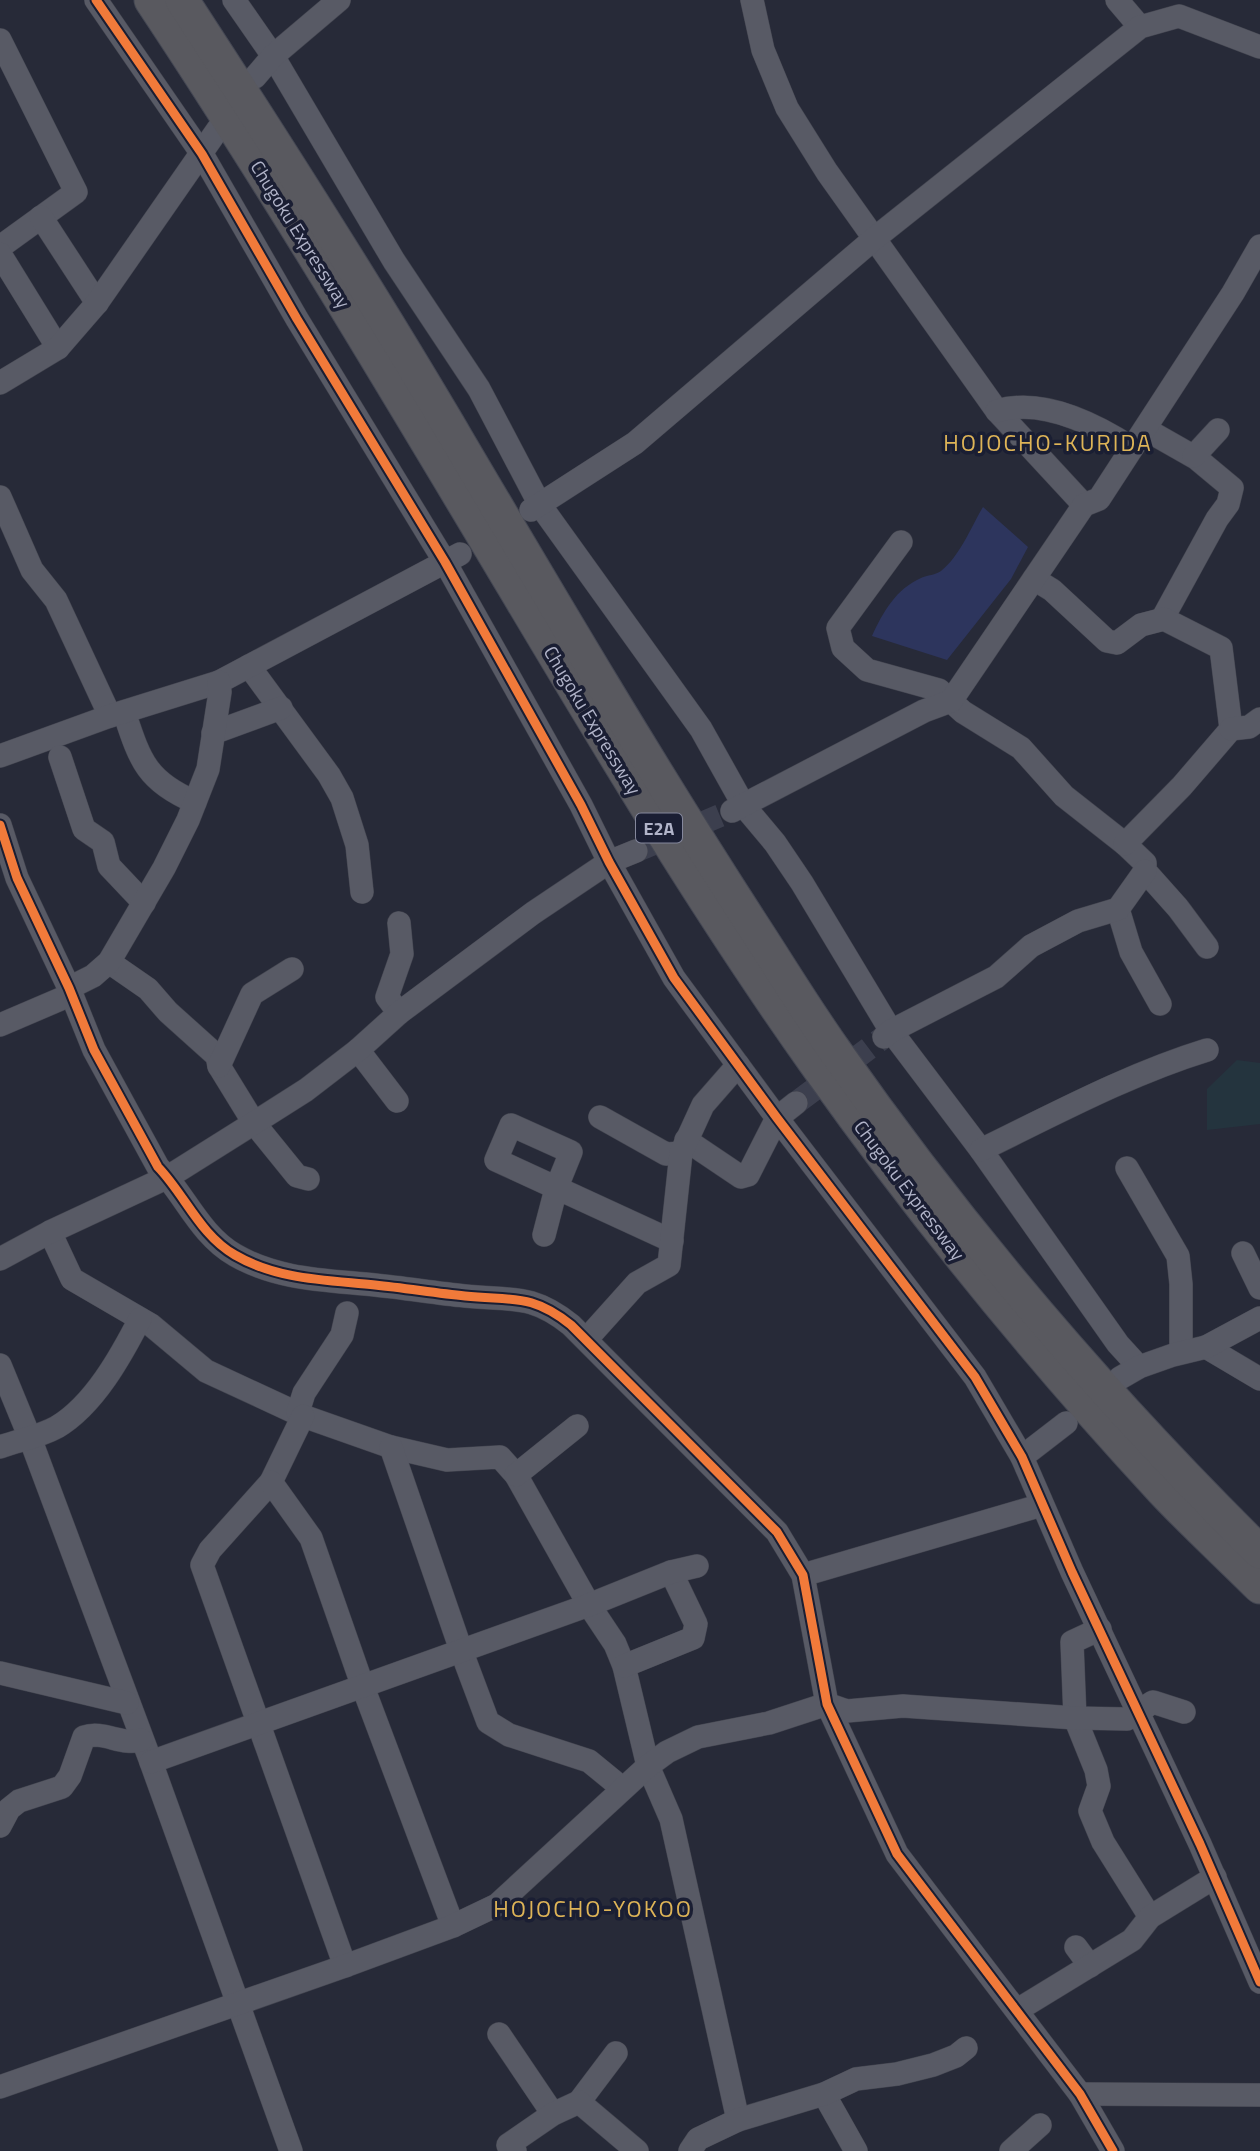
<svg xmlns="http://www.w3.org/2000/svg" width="1260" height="2151" font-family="'Titillium Web',sans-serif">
  <rect width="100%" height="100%" fill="#272a38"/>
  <!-- green -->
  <path fill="#24343e" d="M1237,1060L1260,1063V1124L1207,1130V1089Z"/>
  <!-- water -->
  <path fill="#2d355d" d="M983,507L1028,547L1011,579L947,660L872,636C883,612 896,589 921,578C927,575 936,575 941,571C960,556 971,527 983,507Z"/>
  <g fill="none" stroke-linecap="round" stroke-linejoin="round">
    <!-- minor-tunnel -->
    <g stroke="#3c3f4e" stroke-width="23" stroke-dasharray="23 11" stroke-linecap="butt">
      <path d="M636,851L731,811"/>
      <path d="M796,1103L884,1037"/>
    </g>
    <defs>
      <g id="minor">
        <path d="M96,0L202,154L297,319L445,562L581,805L609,862L674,978L777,1118L975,1377L1022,1457L1072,1572L1200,1844L1260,1982"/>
        <path d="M234,0L273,56L394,261L479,389L540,505L701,729L744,806L775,843L802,883L891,1031L981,1150L1118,1344L1139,1367"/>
        <path d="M752,0L763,50L787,108L827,172L997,411L1084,505"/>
        <path d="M1117,0L1140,27"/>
        <path d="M0,40L76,192L0,247"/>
        <path d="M255,77L273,56L339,0"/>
        <path d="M41,217L97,303"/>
        <path d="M0,254L58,348"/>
        <path d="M0,383L58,348L97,303L218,129"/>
        <path d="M997,411C1042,397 1095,424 1132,448"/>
        <path d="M1145,429L1196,458L1232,488L1228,504L1217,519L1165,614L1164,619"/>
        <path d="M1194,456L1218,430"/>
        <path d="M0,497L32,570L56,600L110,716"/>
        <path d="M531,510L635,443L875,238L1140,27L1179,16L1260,47"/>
        <path d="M901,542L838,628L843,648L867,670L939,690L963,712L1021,748L1064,796L1125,844L1145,863V871L1178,908L1207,947"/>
        <path d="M1034,579L1052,590L1107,641L1117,643L1141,625L1164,619L1221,648L1231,729L1182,786L1125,844"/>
        <path d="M249,666L329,775L342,798L357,845L362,892"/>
        <path d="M124,712C140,760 146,781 195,802"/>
        <path d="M1231,729L1249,727L1260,719"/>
        <path d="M213,733L281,708"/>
        <path d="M0,756L110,716L219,682L460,554"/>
        <path d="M60,757L84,829L103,842L109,866L144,903"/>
        <path d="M732,811L924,711L951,701L1084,505L1099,499L1233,293L1260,246"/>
        <path d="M0,825L17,878L69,988L94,1050L158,1167C185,1195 200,1235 235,1255C278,1280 327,1280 375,1285C405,1288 435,1293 465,1296C512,1301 531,1293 571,1325L777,1532L803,1575L827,1704L897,1854L1080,2094L1113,2151"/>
        <path d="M1118,909L1131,952L1160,1004"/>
        <path d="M109,962L148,989L168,1012L217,1056L219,1066L254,1123L297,1176L308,1179"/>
        <path d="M69,988L93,976L109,962L164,868L188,820L208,769L220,692L219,682"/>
        <path d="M399,1013L387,997L402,954L399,923"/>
        <path d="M0,1025L70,995"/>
        <path d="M884,1037L891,1031L996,977L1031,946L1078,921L1118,909L1145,871"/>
        <path d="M358,1050L397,1101"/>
        <path d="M219,1066L252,994L292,969"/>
        <path d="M600,1117L666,1154L681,1153"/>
        <path d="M686,1140L741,1177L748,1175L777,1118L796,1103"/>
        <path d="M981,1150C1055,1114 1129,1074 1207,1050"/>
        <path d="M1127,1168L1178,1256L1181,1284V1352"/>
        <path d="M50,1232L72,1279L151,1325L206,1371L303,1416L391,1447L447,1460L500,1457L516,1475L589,1605L615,1644L624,1666L648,1766L671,1819L738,2120"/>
        <path d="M544,1235L556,1189L571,1152L511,1125L496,1160L672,1241"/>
        <path d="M1243,1253L1260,1288"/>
        <path d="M0,1259L50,1232L168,1177L254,1123L306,1090L358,1050L399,1013L533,913L609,862L636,851"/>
        <path d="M593,1332L637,1283L669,1265L681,1153L703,1105L738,1065"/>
        <path d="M1206,1347L1260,1379"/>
        <path d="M0,1365L30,1438L151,1762L291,2151"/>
        <path d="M1120,1378L1139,1367L1173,1355L1206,1347L1260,1318"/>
        <path d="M298,1412L304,1393L342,1335L347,1313"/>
        <path d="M303,1416L271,1482L210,1550L202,1565L345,1966"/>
        <path d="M0,1447C19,1440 39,1437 57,1427C94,1405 121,1356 140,1319"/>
        <path d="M391,1447L461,1650L488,1722L509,1735L589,1761L622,1788"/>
        <path d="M1022,1457L1066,1423"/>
        <path d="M516,1475L577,1426"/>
        <path d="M271,1482L311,1538L363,1687L453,1926"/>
        <path d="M803,1575L1042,1505"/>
        <path d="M1100,1629L1072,1642L1075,1718L1096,1770L1099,1786L1090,1811L1103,1842L1150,1917"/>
        <path d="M624,1666L693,1638L696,1624L671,1572"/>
        <path d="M0,1673L127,1703"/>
        <path d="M151,1762L589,1605L671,1572L697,1566"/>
        <path d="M0,1826L9,1809L19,1801L62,1787L70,1776L84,1737C103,1730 122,1746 141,1740"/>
        <path d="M1076,1947L1090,1966"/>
        <path d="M1024,2006L1132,1940L1150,1917L1215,1877"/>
        <path d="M499,2034L553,2114"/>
        <path d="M0,2087L345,1966L453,1926L497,1905L648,1766L667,1752L698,1737L769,1723L827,1704L847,1711L903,1706L1075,1718L1127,1719L1153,1702L1184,1712"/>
        <path d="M824,2094L856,2151"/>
        <path d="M1080,2094L1260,2095"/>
        <path d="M579,2102L616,2053"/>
        <path d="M515,2151L508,2145L553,2114L579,2102L637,2151"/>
        <path d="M690,2151L698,2139L738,2120L824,2094L856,2079L897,2074L933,2065L956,2056L966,2048"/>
        <path d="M1011,2151L1040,2125"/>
      </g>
      <g id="highway">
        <path d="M151,0C270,179 380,363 490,547C595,723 699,900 818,1067C924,1216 1039,1357 1163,1491C1194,1524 1228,1555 1260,1587"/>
        <path d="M182,0C272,138 361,277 445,419C547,592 648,764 757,932C783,972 808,1013 835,1051C961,1231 1104,1398 1260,1552"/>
      </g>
    </defs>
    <!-- minor casing -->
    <use href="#minor" stroke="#42444f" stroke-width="24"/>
    <!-- highway casing -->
    <use href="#highway" stroke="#444753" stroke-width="35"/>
    <!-- minor -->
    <use href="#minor" stroke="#585a65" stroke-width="23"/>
    <!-- highway -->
    <use href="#highway" stroke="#59595f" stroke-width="33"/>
    <defs>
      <g id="cycleway">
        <path d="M96,0L202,154L297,319L445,562L581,805L609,862L674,978L777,1118L975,1377L1022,1457L1072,1572L1200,1844L1260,1982"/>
        <path d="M0,825L17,878L69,988L94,1050L158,1167C185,1195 200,1235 235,1255C278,1280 327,1280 375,1285C405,1288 435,1293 465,1296C512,1301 531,1293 571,1325L777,1532L803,1575L827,1704L897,1854L1080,2094L1113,2151"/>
      </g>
    </defs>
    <!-- cycleway casing -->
    <use href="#cycleway" stroke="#1a1e33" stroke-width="13"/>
    <!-- cycleway -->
    <use href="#cycleway" stroke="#f17a3a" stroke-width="9"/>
  </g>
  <g text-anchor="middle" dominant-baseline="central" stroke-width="7" stroke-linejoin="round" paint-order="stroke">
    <!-- shield labels -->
    <rect fill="#1a1e33" stroke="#84879c" stroke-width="2" x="636" y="813.5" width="46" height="29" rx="5"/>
    <g font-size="18" font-weight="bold" fill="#b1b4c9">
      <text x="659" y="828">E2A</text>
    </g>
    <!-- street labels -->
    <g font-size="19" fill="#b1b4c9" stroke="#1a1e33">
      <text transform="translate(301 234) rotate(58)">Chugoku Expressway</text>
      <text transform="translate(593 720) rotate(59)">Chugoku Expressway</text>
      <text transform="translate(910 1190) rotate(53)">Chugoku Expressway</text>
    </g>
    <!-- quarter labels -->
    <g font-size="23" letter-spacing="2" fill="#deb457" stroke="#1a1e33">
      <text x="1048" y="442">HOJOCHO-KURIDA</text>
      <text x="593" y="1908">HOJOCHO-YOKOO</text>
    </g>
  </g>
</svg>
